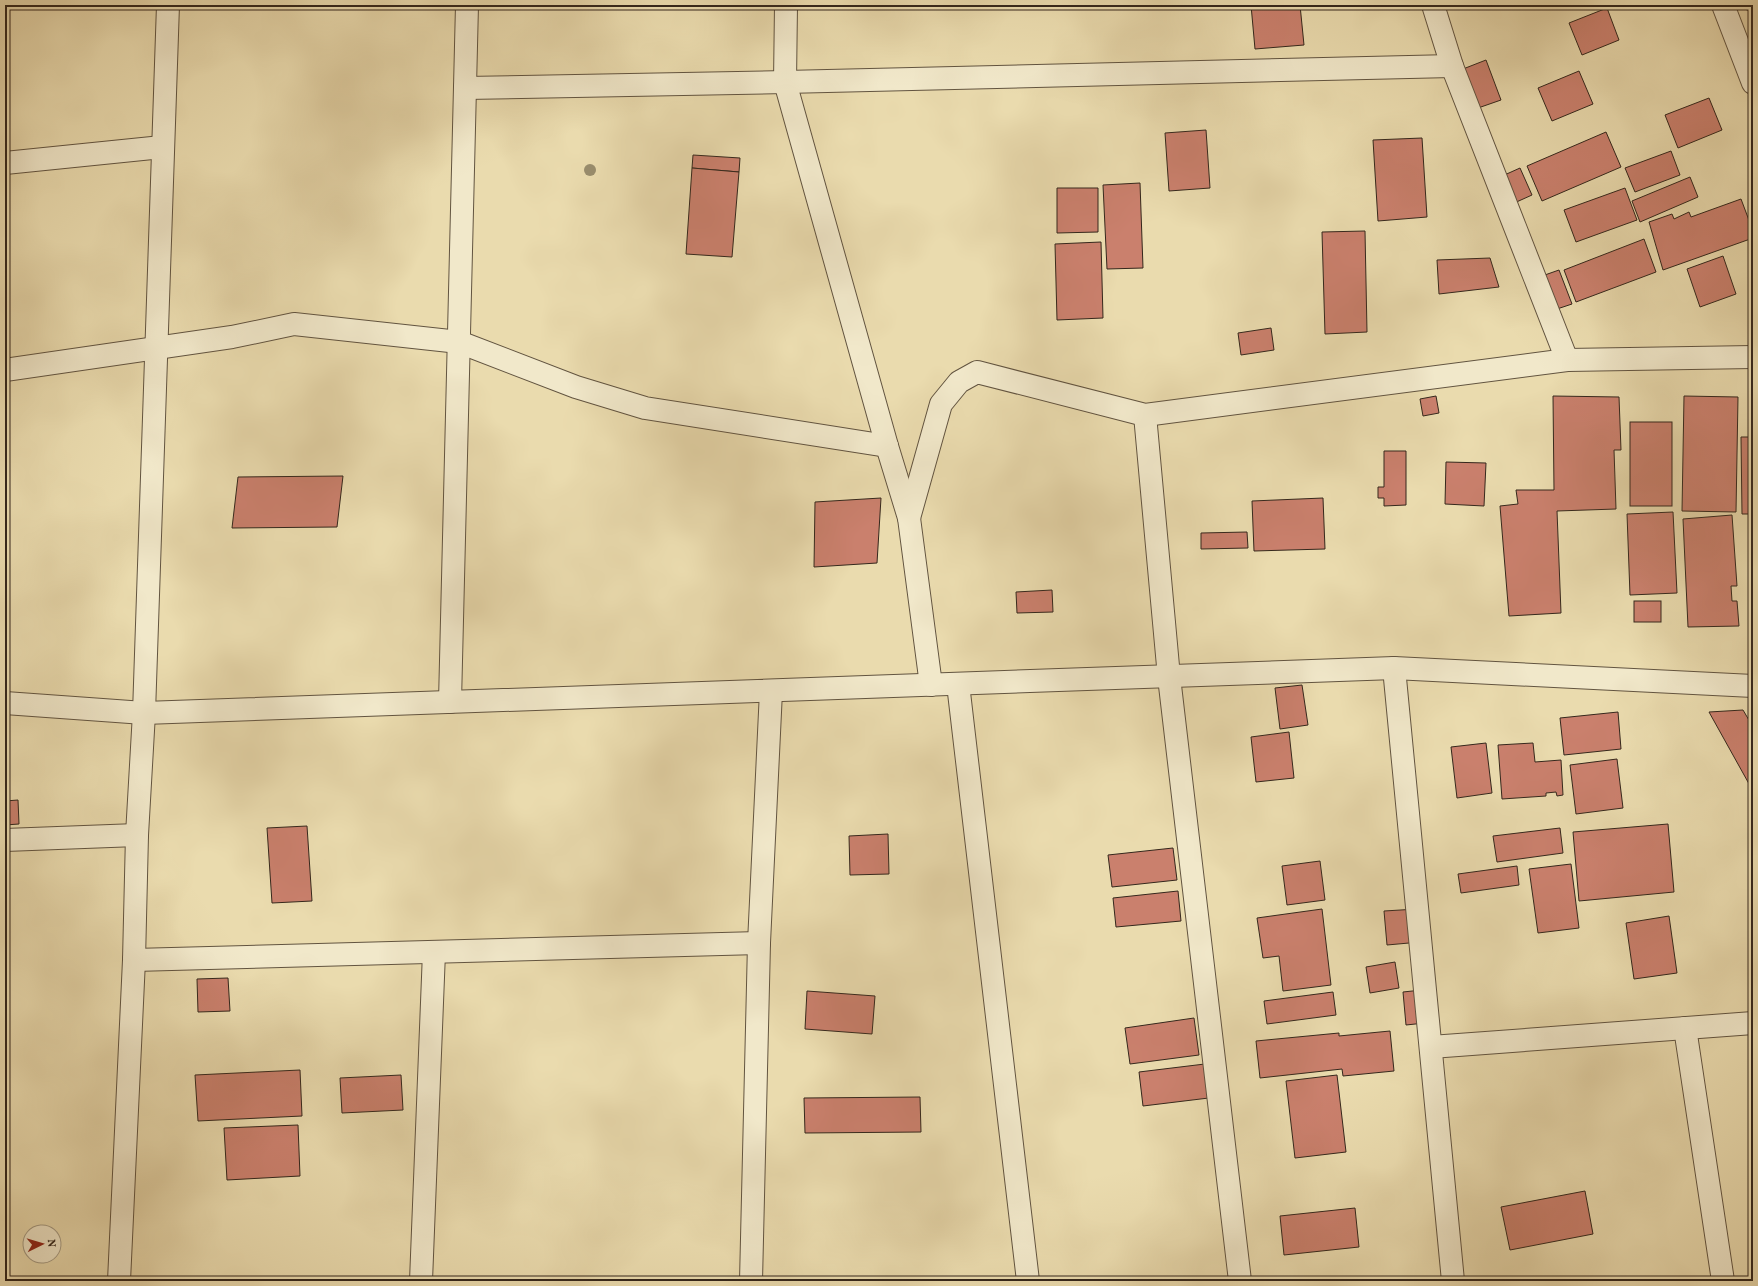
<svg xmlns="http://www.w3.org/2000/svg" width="1758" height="1286" font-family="Vollkorn,serif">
  <rect width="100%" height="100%" fill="#eadbae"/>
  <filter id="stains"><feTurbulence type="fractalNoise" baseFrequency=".005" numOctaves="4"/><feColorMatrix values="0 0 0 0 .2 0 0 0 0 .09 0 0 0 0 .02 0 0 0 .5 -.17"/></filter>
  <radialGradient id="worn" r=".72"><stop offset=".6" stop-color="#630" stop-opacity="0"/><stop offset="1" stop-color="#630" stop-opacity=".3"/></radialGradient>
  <!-- building -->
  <g fill="#ca806d" stroke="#34271c">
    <path d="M1251,5H1300L1304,45L1255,49Z"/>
    <path d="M1740,5H1753V12L1739,7Z"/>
    <path d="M1607,8L1619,40L1582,55L1569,23Z"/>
    <path d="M1486,60L1501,100L1478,108L1463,69Z"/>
    <path d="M1579,71L1593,104L1552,121L1538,88Z"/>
    <path d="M1709,98L1722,130L1678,148L1665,115Z"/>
    <path d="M1206,130L1210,188L1169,191L1165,133Z"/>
    <path d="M1606,132L1621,167L1542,201L1527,166Z"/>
    <path d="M1422,138L1427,217L1378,221L1373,140Z"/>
    <path d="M1671,151L1680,175L1635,192L1625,168Z"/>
    <path d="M693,155L740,158L739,172L692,168Z"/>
    <path d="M692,168L739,172L732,257L686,254Z"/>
    <path d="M1520,168L1532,195L1512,204L1500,177Z"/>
    <path d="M1690,177L1698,197L1640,222L1632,201Z"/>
    <path d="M1140,183L1143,268L1107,269L1103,185Z"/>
    <path d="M1057,188H1098V232L1057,233Z"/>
    <path d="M1625,188L1637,220L1576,242L1564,210Z"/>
    <path d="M1741,199L1753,231V238L1663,270L1649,222L1672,214L1674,219L1689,212L1691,217Z"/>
    <path d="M1365,231L1367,332L1325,334L1322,232Z"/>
    <path d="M1644,239L1656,272L1576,302L1564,270Z"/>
    <path d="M1101,242L1103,318L1057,320L1055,244Z"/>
    <path d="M1723,256L1736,294L1700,307L1687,269Z"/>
    <path d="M1490,258L1499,287L1439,294L1437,260Z"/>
    <path d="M1559,270L1572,304L1554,310L1542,276Z"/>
    <path d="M1271,328L1274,350L1241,355L1238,333Z"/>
    <path d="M1436,396L1439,413L1423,416L1420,399Z"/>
    <path d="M1553,396L1619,397L1621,450H1614L1616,509L1557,511L1561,613L1509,616L1500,506L1518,504L1516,490H1554Z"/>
    <path d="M1684,396L1738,397L1736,512L1682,511Z"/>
    <rect x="1630" y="422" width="42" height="84"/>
    <path d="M1741,437H1753V514H1742Z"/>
    <path d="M1384,451H1406V505L1384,506V498H1378V487H1384Z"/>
    <path d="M1446,462L1486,463L1484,506L1445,504Z"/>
    <path d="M343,476L337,527L232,528L238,477Z"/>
    <path d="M881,498L877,563L814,567L815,502Z"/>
    <path d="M1323,498L1325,549L1254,551L1252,501Z"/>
    <path d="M1673,512L1677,593L1630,595L1627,514Z"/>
    <path d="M1732,515L1737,586H1731L1732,601H1737L1739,626L1688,627L1683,519Z"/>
    <path d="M1247,532L1248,548L1201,549V533Z"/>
    <path d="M1052,590L1053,612L1017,613L1016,592Z"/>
    <rect x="1634" y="601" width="27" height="21"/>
    <path d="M1302,685L1308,725L1280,729L1275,688Z"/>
    <path d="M1743,710L1753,727V791L1709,712Z"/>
    <path d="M1618,712L1621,749L1564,755L1560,718Z"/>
    <path d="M1289,732L1294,778L1256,782L1251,737Z"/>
    <path d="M1486,743L1492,793L1457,798L1451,747Z"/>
    <path d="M1533,743L1535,762L1561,760L1563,795L1557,796L1556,792L1546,793V796L1502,799L1498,745Z"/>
    <path d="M1617,759L1623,808L1576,814L1570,765Z"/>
    <path d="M18,800L19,824L5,825V801Z"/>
    <path d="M1668,824L1674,892L1579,901L1573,832Z"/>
    <path d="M307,826L312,901L272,903L267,828Z"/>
    <path d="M1560,828L1563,853L1497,862L1493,836Z"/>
    <path d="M888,834L889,874L850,875L849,836Z"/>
    <path d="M1173,848L1177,880L1112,887L1108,855Z"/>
    <path d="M1320,861L1325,900L1287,905L1282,866Z"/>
    <path d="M1571,864L1579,928L1538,933L1529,869Z"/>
    <path d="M1517,866L1519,885L1461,893L1458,874Z"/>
    <path d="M1178,891L1181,921L1116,927L1113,898Z"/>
    <path d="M1322,909L1331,985L1283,991L1279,956L1263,958L1257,918Z"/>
    <path d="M1417,909L1420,942L1387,945L1384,911Z"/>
    <path d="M1669,916L1677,973L1634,979L1626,923Z"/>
    <path d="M1395,962L1399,988L1370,993L1366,967Z"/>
    <path d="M228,978L230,1011L198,1012L197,979Z"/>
    <path d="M1431,989L1434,1022L1406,1025L1403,992Z"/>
    <path d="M807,991L875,996L872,1034L805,1029Z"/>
    <path d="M1333,992L1336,1015L1267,1024L1264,1001Z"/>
    <path d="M1194,1018L1199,1055L1130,1064L1125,1028Z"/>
    <path d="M1390,1031L1394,1071L1343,1076L1342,1069L1260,1078L1256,1041L1339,1033V1036Z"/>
    <path d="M1213,1063L1217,1097L1143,1106L1139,1072Z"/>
    <path d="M300,1070L302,1116L198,1121L195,1075Z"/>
    <path d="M401,1075L403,1110L342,1113L340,1078Z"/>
    <path d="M1337,1075L1346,1152L1295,1158L1286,1081Z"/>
    <path d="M920,1097L921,1132L805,1133L804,1098Z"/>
    <path d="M298,1125L300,1176L227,1180L224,1128Z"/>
    <path d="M1585,1191L1593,1234L1510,1250L1501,1207Z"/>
    <path d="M1355,1208L1359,1247L1284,1255L1280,1216Z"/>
  </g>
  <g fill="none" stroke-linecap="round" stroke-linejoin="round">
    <defs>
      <g id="minor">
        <path d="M786,5L785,82L887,446L909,518L931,685"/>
        <path d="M1433,5L1452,66L1567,360"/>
        <path d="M1723,5L1753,83"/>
        <path d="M465,88L785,82L1452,66"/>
        <path d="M5,163L162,147"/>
        <path d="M5,370L232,337L294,324L459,342L576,387L645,408L887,446"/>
        <path d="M1145,415L1169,677L1240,1281"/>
        <path d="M909,518L941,404L959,382L977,372L1145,415L1567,360L1753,357"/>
        <path d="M1394,668L1453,1281"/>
        <path d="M958,684L1028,1281"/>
        <path d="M450,702L467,5"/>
        <path d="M5,703L144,713L1394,668L1753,686"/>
        <path d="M5,840L137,835"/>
        <path d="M134,960L759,943"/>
        <path d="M1685,1028L1723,1281"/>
        <path d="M1431,1047L1753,1023"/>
        <path d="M421,1281L434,952"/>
        <path d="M751,1281L759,943L771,691"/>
      </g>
      <path id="tertiary" d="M119,1281L134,960L137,835L144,713L168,5"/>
    </defs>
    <!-- minor casing -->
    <use href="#minor" stroke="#625440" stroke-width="24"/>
    <!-- tertiary casing -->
    <use href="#tertiary" stroke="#625440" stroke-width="24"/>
    <!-- minor -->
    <use href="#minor" stroke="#f1e8ca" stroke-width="22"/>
    <!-- tertiary -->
    <use href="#tertiary" stroke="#f1e8ca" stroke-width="22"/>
  </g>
  <!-- trees -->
  <circle fill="#998d6d" cx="590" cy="170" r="6"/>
  <!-- margin -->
  <rect width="1758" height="1286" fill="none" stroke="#eadbae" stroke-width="20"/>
  <rect x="6" y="6" width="1746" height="1274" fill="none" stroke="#34271c" stroke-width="2"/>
  <rect x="10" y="10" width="1738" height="1266" fill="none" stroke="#34271c"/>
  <!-- north arrow -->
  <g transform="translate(42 1244) rotate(85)"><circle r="19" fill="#f1e8ca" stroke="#a59b84"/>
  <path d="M0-3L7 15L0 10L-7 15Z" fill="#8f2418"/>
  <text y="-6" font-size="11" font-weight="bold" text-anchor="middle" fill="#34271c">N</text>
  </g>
  <rect width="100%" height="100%" filter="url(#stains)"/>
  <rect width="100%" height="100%" fill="url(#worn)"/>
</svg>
